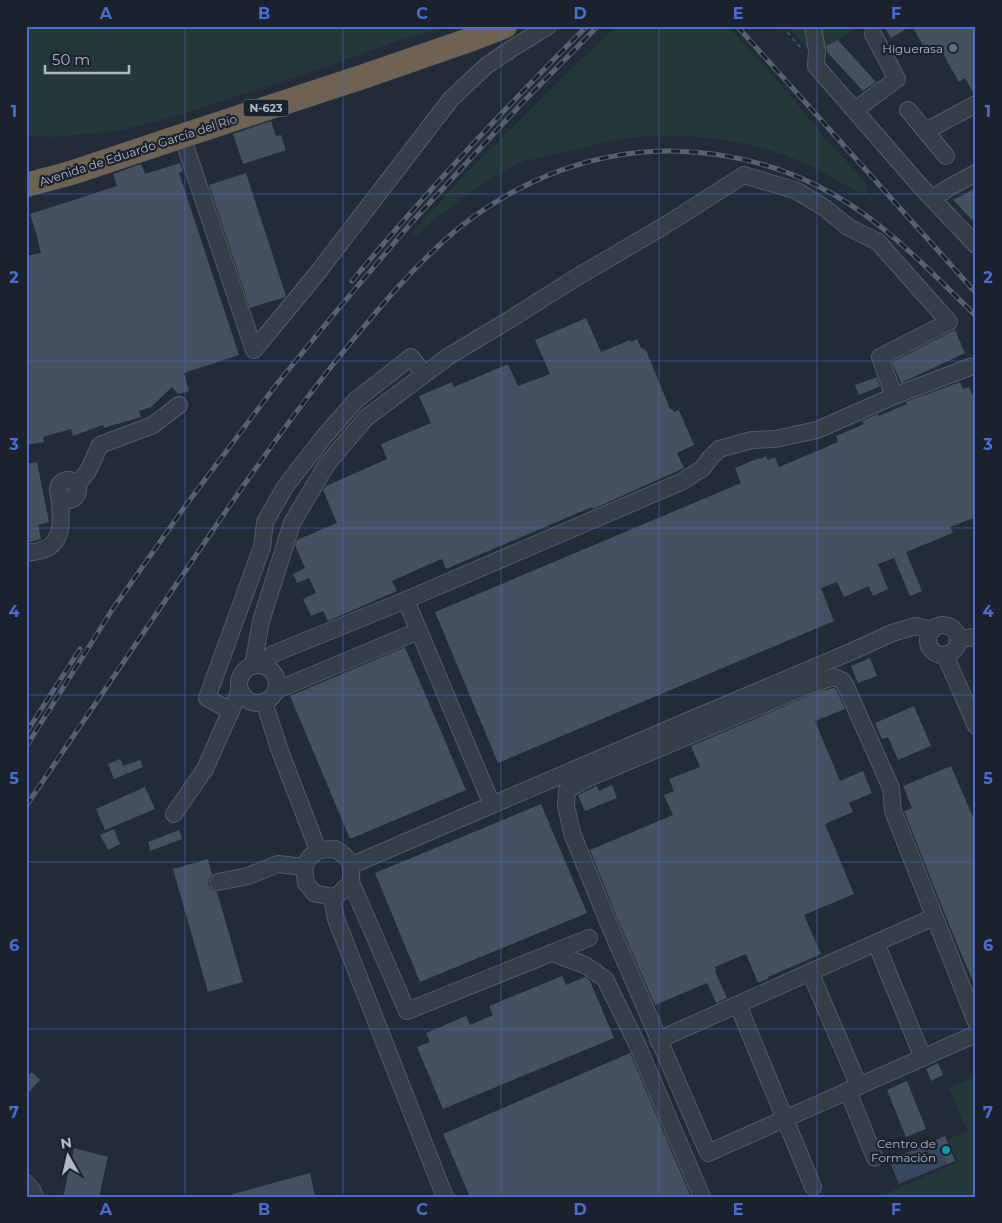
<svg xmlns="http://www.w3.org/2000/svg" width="1002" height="1223" font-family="Montserrat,sans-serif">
  <rect width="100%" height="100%" fill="#222b38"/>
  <!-- green -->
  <g fill="#243739">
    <path d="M26,26H452L403,39L326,67L180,115L117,131L52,137L26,136Z"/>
    <path d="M615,26H728L795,101L824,137L865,182L868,195C852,190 839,181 824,173C810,165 791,157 775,152C728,137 666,131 617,140C608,141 600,144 591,146C569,151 547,156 524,161C485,180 450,206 417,235H413L414,231L465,174Z"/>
    <path d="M788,26H862L811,54Z"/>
    <path d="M976,1076V1197H878L958,1162L948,1139L967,1131L949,1088Z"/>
  </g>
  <!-- water -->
  <path fill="#36475f" d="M936,1140L947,1164L899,1184L889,1160Z"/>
  <!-- building -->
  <g fill="#455160">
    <path d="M884,26H911L891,38Z"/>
    <path d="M912,26H976V94H974L965,78L959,82L942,52L934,56L929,47L925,49Z"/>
    <path d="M838,40L876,82L863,91L827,52L826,46Z"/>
    <path d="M271,121L276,136L281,135L286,150L243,164L233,134Z"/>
    <path d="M180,163L183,171L179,173L239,355L184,373L189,391L178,394L172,387L151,407L139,411L141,417L104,428L103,425L73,436L71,429L43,437L44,442L26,445V256L41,253L36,233L30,214L117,186L113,174L141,164L145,174Z"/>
    <path d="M246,173L286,296L285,297L250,308L209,185Z"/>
    <path d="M976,188V224L953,200Z"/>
    <path d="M586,318L601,352L630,340L631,342L637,339L641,348L646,350L670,409H672L674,412L679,410L694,445L677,453L684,468L593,509L592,507L446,569L442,559L432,563L392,581L397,591L328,621L323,611L311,616L303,599L316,593L309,578L297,583L293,574L305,568L295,545L297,540L337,523L323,490L326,486L387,459L381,444L431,423L419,396L452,382L454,387L508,364L518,386L550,374L535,340Z"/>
    <path d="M955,330L965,353L901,383L892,362Z"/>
    <path d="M877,377L880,386L859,395L855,385Z"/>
    <path d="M960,382L963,389L969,387L976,403V517L950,527L953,533L906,552L922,591L910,596L894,558L878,564L888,589L873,596L869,586L844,597L837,582L821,588L834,621L498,763L435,612L741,483L735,468L759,458L760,459L766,456L768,460L775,457L779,467L838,442L836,436L864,424L862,421L878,414L879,416L907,404L906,402Z"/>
    <path d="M37,462L49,522L38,525L41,539L26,543V464Z"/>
    <path d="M405,647L466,790L350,839L290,696Z"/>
    <path d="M870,658L877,676L858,683L851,666Z"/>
    <path d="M833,688L836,689L845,709L815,721L840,781L863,771L872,793L849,803L853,812L825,824L854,894L804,915L821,954L768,977L769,978L758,983L746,954L715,967L716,970L715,971L727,998L716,1003L707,983L655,1005L618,920L590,850L673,815L664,795L674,791L669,779L700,767L691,746L820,691Z"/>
    <path d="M914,706L931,746L898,760L888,737L882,739L875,723Z"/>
    <path d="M120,759L123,766L140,760L143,767L114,779L108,764Z"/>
    <path d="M951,766L976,824V989L948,922L904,811L912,808L903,786Z"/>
    <path d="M612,785L617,798L585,811L578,795L597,786L599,791Z"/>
    <path d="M145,787L155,809L105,830L96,809Z"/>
    <path d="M541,804L587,913L420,982L375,873Z"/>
    <path d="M114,829L120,844L108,850L100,835Z"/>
    <path d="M179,830L182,839L150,851L148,842Z"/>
    <path d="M208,859L212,874L209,878L208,884L211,889L217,892L243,982L208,992L173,869Z"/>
    <path d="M562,976L566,985L585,977L590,981L614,1038L443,1109L417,1047L430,1042L426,1033L466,1016L470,1025L493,1015L489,1006Z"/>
    <path d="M630,1053L691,1197H470L443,1134Z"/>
    <path d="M938,1063L943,1075L931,1081L926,1069Z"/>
    <path d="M32,1072L40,1080L26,1095V1078Z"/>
    <path d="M907,1081L926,1129L906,1137L887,1090Z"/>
    <path d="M945,1136L955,1161L947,1164L936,1140Z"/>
    <path d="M74,1148L108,1157L99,1197H63Z"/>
    <path d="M310,1173L315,1197H233V1194Z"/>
  </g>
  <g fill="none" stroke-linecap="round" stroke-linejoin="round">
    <defs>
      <g id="minor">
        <path d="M813,26L817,51L816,66L922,188L976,245"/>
        <path d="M855,110L897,79L873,34"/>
        <path d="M908,110L946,156"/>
        <path d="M926,131L976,104"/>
        <path d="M182,136L254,350L315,276L451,99L486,66L511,49L548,26"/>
        <path d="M932,199L950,187L976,173"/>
        <circle cx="68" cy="490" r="10"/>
        <path d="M77,485L88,471L100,445L153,425L179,405"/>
        <path d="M26,553C31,552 37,552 42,550C66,543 61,515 59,495"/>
        <path d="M406,600L492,805"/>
        <circle cx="943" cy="640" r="15"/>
        <path d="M958,639L976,637"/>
        <path d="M945,655L976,726"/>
        <path d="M260,665L273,654L406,600L681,482L703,468L710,458L719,449L752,440L775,439L817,430L894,396L970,367L976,366"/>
        <circle cx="258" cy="684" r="19"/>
        <path d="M253,666L261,621L292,523L327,464L366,418L449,356L509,320L577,277L664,226L744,175L797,191L825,208L848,227L878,242L949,322L880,357L894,396"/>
        <path d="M277,690L418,631"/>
        <path d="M264,702L280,751L318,850"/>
        <path d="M231,711L207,698L262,547L265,522L285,487L323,438L356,400L411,357L424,374"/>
        <path d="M174,814L205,769L240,690"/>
        <path d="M335,849C352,859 352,864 351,882L339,894L332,897L314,893L306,883L304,867L309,858L318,850Z"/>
        <path d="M352,865L671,728L855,650L892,633L916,626L932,630"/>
        <path d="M218,882L248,876L278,864L304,867"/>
        <path d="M351,882L407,1011L589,938"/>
        <path d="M332,897L336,919L445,1197"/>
        <path d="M876,943L923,1058"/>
        <path d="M552,953L585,965L605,979L636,1042L702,1197"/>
        <path d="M810,972L859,1086"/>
        <path d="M738,1005L813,1187"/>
        <path d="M976,1022L893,811L891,788L847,689L843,681L834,677L817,682L584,780L567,790L566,806L572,833L609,924L708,1153L976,1034"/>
        <path d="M658,1040L934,917"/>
        <path d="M848,1091L875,1158"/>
        <path d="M26,1183L32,1190L35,1197"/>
      </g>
      <path id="highway" d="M26,185L71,173L182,136L362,77L469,40L505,26"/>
    </defs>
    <!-- minor casing -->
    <use href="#minor" stroke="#535b66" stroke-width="18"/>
    <!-- highway casing -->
    <use href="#highway" stroke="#404853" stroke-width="25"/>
    <!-- path -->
    <path stroke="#415456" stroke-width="2" stroke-dasharray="4 4" stroke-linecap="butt" d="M782,26L802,49"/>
    <!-- minor -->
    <use href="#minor" stroke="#353d48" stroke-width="16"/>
    <!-- highway -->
    <use href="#highway" stroke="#6e6353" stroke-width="24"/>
    <defs>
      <g id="rail">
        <path d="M737,26L976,293"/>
        <path d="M352,281C426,192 505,108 587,26"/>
        <path d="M26,733L80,649"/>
        <path d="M26,747L112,610L186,505L276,385L334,314L412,222L523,102L598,26"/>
        <path d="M26,806C87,715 149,624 211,533C253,471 296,410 343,352C379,308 416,263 460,227C521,179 595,150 673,151C728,152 783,166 831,193C887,224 931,272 976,316"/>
      </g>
    </defs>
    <!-- rail casing -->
    <use href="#rail" stroke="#57616f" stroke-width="5"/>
    <!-- rail -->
    <use href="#rail" stroke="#1b222d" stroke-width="3" stroke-dasharray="9" stroke-linecap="butt"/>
  </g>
  <!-- grid -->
  <path fill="none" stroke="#496ed2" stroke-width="1" stroke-opacity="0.55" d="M185,26V1197M343,26V1197M501,26V1197M659,26V1197M817,26V1197M26,194H976M26,361H976M26,528H976M26,695H976M26,862H976M26,1029H976"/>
  <!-- markers -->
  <circle fill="#5c6f8a" stroke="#1b222d" stroke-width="2" cx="953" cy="48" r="5"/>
  <circle fill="#0f9aa8" stroke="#1b222d" stroke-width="2" cx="946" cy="1150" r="5"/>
  <g text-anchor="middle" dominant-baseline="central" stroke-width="4.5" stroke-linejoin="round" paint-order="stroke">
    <!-- shield labels -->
    <rect fill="#1b222d" stroke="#838b97" stroke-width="1" x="243.5" y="99.5" width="45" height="17" rx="4"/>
    <g font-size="11" font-weight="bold" fill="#b0b8c5">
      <text x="266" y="108">N-623</text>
    </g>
    <!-- poi labels -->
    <g font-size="12" fill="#b0b8c5" stroke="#1b222d" text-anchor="end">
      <text x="943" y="48">Higuerasa</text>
      <text x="936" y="1143">Centro de<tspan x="936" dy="14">Formación</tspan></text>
    </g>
    <!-- street labels -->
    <g font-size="12" fill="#b0b8c5" stroke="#1b222d">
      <text transform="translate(138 150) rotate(-18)">Avenida de Eduardo García del Río</text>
    </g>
  </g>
  <!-- border -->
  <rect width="1002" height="1223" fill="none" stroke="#1b222d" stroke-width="55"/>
  <!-- north arrow -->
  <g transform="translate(68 1156) rotate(352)" stroke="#1b222d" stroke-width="4" paint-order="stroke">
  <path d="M0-4L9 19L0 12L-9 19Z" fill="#b0b8c5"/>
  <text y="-8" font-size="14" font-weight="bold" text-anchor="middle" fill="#b0b8c5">N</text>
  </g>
  <!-- scale -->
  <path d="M45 65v8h84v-8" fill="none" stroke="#b0b8c5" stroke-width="2.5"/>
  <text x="52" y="65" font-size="15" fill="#b0b8c5" stroke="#1b222d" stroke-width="4" paint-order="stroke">50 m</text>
  <rect x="28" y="28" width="946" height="1168" fill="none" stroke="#496ed2" stroke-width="2"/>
  <g font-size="16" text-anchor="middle" font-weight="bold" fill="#496ed2">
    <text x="106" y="19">A</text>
    <text x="264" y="19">B</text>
    <text x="422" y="19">C</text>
    <text x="580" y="19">D</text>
    <text x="738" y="19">E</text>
    <text x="896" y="19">F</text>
    <text x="14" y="117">1</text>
    <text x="988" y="117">1</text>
    <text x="14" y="283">2</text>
    <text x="988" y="283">2</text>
    <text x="14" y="450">3</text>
    <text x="988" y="450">3</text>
    <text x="14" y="617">4</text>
    <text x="988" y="617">4</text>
    <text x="14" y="784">5</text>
    <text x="988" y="784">5</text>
    <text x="14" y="951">6</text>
    <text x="988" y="951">6</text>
    <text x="14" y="1118">7</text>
    <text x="988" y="1118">7</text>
    <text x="106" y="1215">A</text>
    <text x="264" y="1215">B</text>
    <text x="422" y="1215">C</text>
    <text x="580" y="1215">D</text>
    <text x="738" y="1215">E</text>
    <text x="896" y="1215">F</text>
  </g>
</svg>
